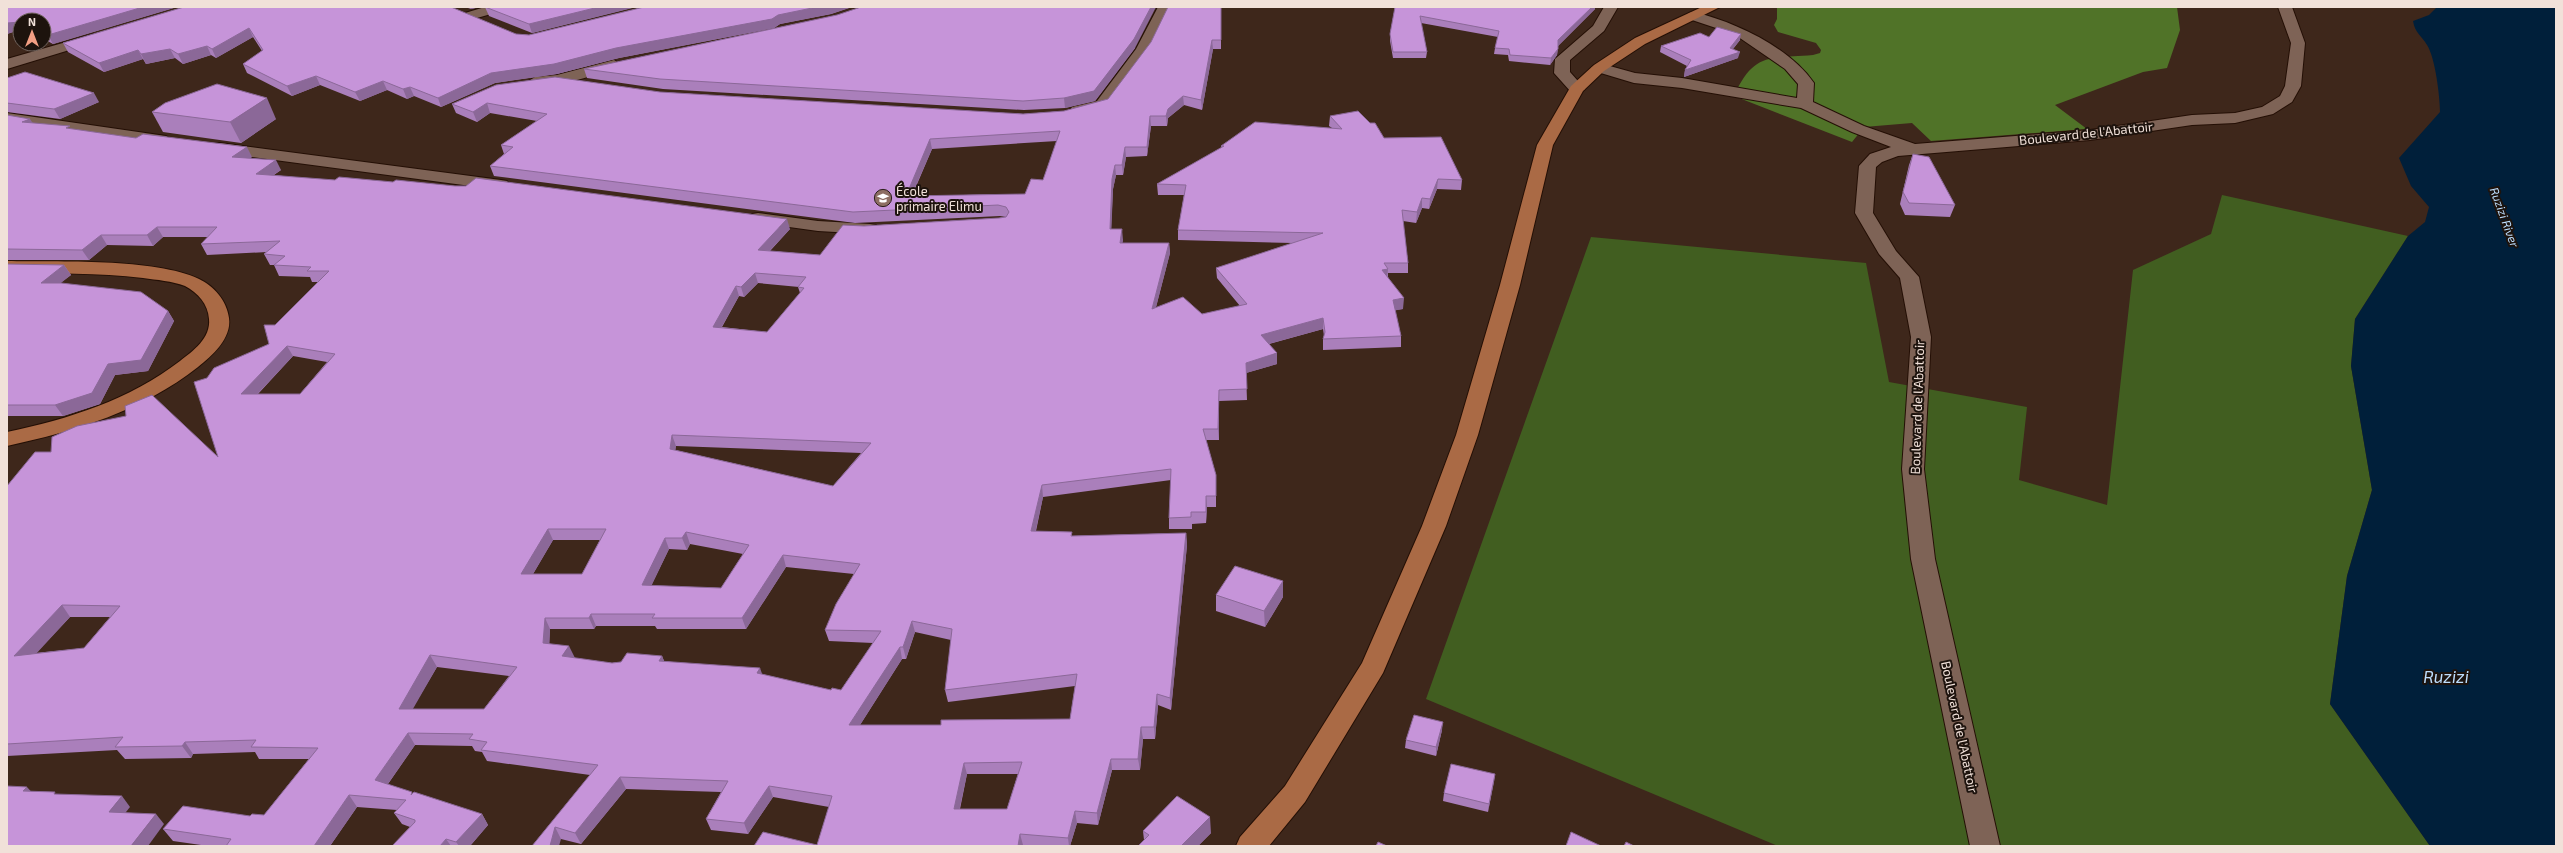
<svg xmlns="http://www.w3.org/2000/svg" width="2563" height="853" font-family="'Exo 2',sans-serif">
  <rect width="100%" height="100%" fill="#3e271b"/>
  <!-- green -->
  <path fill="#415e20" d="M2222,195L2408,236L2355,319L2351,366L2372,490L2347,576L2330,704L2430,846H1778L1426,699L1591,237L1866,263L1889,382L2027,407L2019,480L2107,505L2133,270L2211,234Z"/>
  <!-- forest -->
  <path fill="#507328" d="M1777,7H2177L2180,30L2167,68L2143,72L2055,105L2087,129L1931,141L1912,123L1864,127L1852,142L1734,96C1754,52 1769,59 1813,55L1820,53L1821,50L1816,43L1778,32L1774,25L1777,19Z"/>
  <!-- water -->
  <path fill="#001f3a" d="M2437,7H2556V846H2430L2330,704L2347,576L2372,490L2351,366L2355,319L2408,236L2425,222L2429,207L2411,186L2399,158L2440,112C2440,96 2435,57 2427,45C2421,35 2415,33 2413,21L2429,15Z"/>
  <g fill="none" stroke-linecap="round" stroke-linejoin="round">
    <defs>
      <g id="minor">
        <path d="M485,7H507L505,10L470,20L463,16L465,13Z"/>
        <path d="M1158,7H1172L1150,50L1108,108L1078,115L1072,113L1070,110L1072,107L1097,101L1136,49Z"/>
        <path d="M1604,7H1618L1604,31L1570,60V72L1585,89L1577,94L1571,92L1554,73L1555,59L1593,26Z"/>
        <path d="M2278,7H2292L2305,43L2301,86L2292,102L2273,114L2235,123L2192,125L2090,140L1898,156L1882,162L1876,167L1873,213L1896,251L1919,277L1931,337L1924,469L1935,559L2000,846H1970L1911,559L1902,469L1911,337L1900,278L1879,254L1855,213L1859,166L1870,154L1891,147L1852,132L1801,108L1682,88L1634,83L1594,71L1591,68L1599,63L1635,73L1682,78L1797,98L1798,84L1785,69L1734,34L1689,19L1687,16L1689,13L1694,12C1735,22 1789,47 1814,83L1813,102L1864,126L1915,144L2090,130L2192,115L2235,113L2262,107L2280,96L2285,86L2291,43Z"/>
        <path d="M614,60L622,65L619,68C604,72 536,95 527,82L535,77L557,75Z"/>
        <path d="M7,113L166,136L174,141L166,146L7,123Z"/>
        <path d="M220,143L501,180L507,181L510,185L507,189L501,190L214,152L212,148L214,144Z"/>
        <path d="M758,213L818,221L870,224L876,225L879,229L876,233L870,234L818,231L752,222L749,218L752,214Z"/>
      </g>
      <path id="tertiary" d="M94,34L101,38L99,41L7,69V59Z"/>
      <g id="primary">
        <path d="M1702,7H1720L1645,44L1604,71L1583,91L1553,145L1520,285L1478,435L1446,526L1383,673L1305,802L1269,846H1236L1240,837L1285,786L1362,663L1422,526L1456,435L1500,285L1537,145L1571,86L1594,65L1635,38Z"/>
        <path d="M7,261C56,262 156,258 199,279C214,286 227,301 229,318C232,338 212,356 198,367C142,411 76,431 7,446V432C69,419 129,400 180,361C193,351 211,338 209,319C208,304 198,293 185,286C172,281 157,280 143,278C98,273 52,273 7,273Z"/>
      </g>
    </defs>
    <!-- minor casing -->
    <use href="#minor" stroke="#240f05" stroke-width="2"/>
    <!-- tertiary casing -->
    <use href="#tertiary" stroke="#240f05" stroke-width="2"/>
    <!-- primary casing -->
    <use href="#primary" stroke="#240f05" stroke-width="2"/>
    <!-- minor -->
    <use href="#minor" fill="#7e6356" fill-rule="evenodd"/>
    <!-- tertiary -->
    <use href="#tertiary" fill="#7e6356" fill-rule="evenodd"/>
    <!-- primary -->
    <use href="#primary" fill="#aa6a45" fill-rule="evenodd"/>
  </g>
  <!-- wall -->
  <g fill="#aa7fbb" fill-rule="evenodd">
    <path d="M7,7H177L53,44L44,39V20H20V31L13,32L7,34Z"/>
    <path d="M184,7L529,35L644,7H852L831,14L780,24L774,28L619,58L557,74L495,83L441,107L414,96L407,99L387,90L360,101L320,85L292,96L247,73L243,64L262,51L253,37L216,58L211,55L183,64L175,58L146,64L143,59L104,72L68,52L63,43Z"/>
    <path d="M465,7H480L471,9Z"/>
    <path d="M485,7H636L532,33L489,16Z"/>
    <path d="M1221,7V49H1213L1202,110L1184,105L1168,118L1167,126H1151L1147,156L1126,157L1123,175H1116L1113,189L1111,229L1123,240L1122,243H1169L1170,253L1156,307L1202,314L1240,306L1217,278L1216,268L1293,243L1178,240V230L1184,195H1158L1157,184L1221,148V146L1332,128L1329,126L1330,116L1384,138L1462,180L1461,190L1437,189L1429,209L1422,208L1416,223L1403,221L1408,263V273H1388V277L1403,309L1395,310L1401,336V347L1323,350V339L1324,336L1323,329L1269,344L1277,364L1246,373L1247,400L1219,401V440H1206L1216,475V507H1207L1206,523L1192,524V529H1169V518L1171,480L1043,497L1036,531L1072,532V536L1186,533L1187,545L1171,710L1158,705L1155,739H1143L1140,770H1112L1098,825L1077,823L1070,846H1031L1023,845V846H754L817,845L829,807L773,797L748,834L711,830L706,819L721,792L626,789L581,844L561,839L532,846L590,775L487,761L482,752L475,751L472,746L415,745L388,784L413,794L482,814L488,825L470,846H392L410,827L402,824L394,813L397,810L357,807L330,846H208L173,841L163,829L250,816L264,815L309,759H259L255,752L193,754L191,758L125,759L117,750L7,756V486L218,457L207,378L269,344L275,325L318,282H312L310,277L279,276L274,265H270L264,254L267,252L207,255L201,244L208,237H163L153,246L107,245L89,260H7V264L64,265L71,275L60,283L168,311L174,321L148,371L115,375L100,404L63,416H7V115L32,123L252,157L250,158L281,170L274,175L790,229L770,251L820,255L864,226L999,218L1006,217L1000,216L855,223L494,176L490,166L504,154L501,145L537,121L490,113L477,122L456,113L452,104L660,92L1023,114L1064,111L1108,99ZM1057,141L1043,180L1025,194L912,196L932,149ZM758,283L799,287H798L800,293L767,332L722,327L739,296L744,297ZM293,356L327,362L300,394H258ZM676,446L861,453L833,486L675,450ZM553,540H600L582,574H533ZM690,544L743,554L721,588L651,586L669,549L687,550ZM786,567L854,574L825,630L829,641L873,643L841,690H831L762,674L664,661L662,656L612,663L575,658L549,644L550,629H594L596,626H655L657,629H746ZM70,617H110L84,648L36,653ZM915,632L951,640L945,690L948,702L1075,686L1070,719L941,725H860L902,659H906ZM437,667L509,676L484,709H412ZM967,774H1018L1007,809H960Z"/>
    <path d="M1395,7L1595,9L1558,46L1557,55L1550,65L1509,61L1508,55L1494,54L1495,48L1498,37L1421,23L1427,52L1426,58H1393L1390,41V34Z"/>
    <path d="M837,15L1135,48L1095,101L1065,108L1024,110L663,89L587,78L584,69Z"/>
    <path d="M1709,37L1740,40L1733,49L1738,58L1684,77L1685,70L1687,66L1660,52L1661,46Z"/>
    <path d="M7,78L99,102L60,119L7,112V113Z"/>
    <path d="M152,112L276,119L241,143L163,132Z"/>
    <path d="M1913,154L1955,205L1950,217L1905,215L1900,204L1909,165Z"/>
    <path d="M1283,581V597L1265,627L1216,611V595Z"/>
    <path d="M1442,730L1436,756L1405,748L1406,740Z"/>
    <path d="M1495,774L1488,812L1443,801L1444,793Z"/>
    <path d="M1143,831L1211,833L1198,846H1138L1144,840Z"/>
  </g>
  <!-- shaded-wall -->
  <g fill="#8b6898">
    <path d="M143,7H177L53,44L48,35Z"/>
    <path d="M470,7H480L471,9Z"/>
    <path d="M599,7H636L532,33L529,24Z"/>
    <path d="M817,7H852L831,14L780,24L774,28L619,58L557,74L495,83L441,107L438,98L491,73Z"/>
    <path d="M1151,7H1156L1135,48L1095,101L1065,108L1064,98Z"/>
    <path d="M1592,7H1595V9L1557,47L1558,40Z"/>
    <path d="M20,22V31L13,32L7,34V23Z"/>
    <path d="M249,28L253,37L216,58L212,49Z"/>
    <path d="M1741,34L1740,40L1729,54L1730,48Z"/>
    <path d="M1212,40L1213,49L1202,110L1201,100Z"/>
    <path d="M207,46L211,55L183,64L178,54Z"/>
    <path d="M170,49L175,58L146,64L141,54Z"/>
    <path d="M1558,49L1557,55L1550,65L1551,58Z"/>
    <path d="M138,50L143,59L104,72L99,63Z"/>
    <path d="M1740,52L1738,58L1684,77L1685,70Z"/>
    <path d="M316,76L320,85L292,96L287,86Z"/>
    <path d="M383,81L387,90L360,101L355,92Z"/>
    <path d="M410,87L414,96L407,99L403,89Z"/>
    <path d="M94,93L99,102L60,119L54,109Z"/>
    <path d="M1183,96L1184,105L1168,118L1167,126L1166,116L1168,109Z"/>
    <path d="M267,98L276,119L241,143L230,122Z"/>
    <path d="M487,103L490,113L477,122L473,112Z"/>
    <path d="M1150,116L1151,126L1147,156V147Z"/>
    <path d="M30,119L36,128L22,122Z"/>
    <path d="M930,139L932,149L907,206L906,196Z"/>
    <path d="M247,147L252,157L237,166L232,157Z"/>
    <path d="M1125,147L1126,157L1123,175L1122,165Z"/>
    <path d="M276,160L281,170L261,183L256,174Z"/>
    <path d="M1115,165L1116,175L1113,189L1111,240L1110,229L1112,179Z"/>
    <path d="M1438,179L1437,189L1429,209L1430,199Z"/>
    <path d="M1422,198V208L1416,223L1417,212Z"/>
    <path d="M787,219L790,229L761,260L758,250Z"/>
    <path d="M157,227L163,237L153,246L147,235Z"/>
    <path d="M1122,229L1123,240L1121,254L1120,243Z"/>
    <path d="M101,235L107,245L89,260L82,250Z"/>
    <path d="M1169,243L1170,253L1153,319L1152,309Z"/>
    <path d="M64,265L71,275L47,294L41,283Z"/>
    <path d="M1388,269L1387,280L1382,270Z"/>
    <path d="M755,273L758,283L744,297L741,287Z"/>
    <path d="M736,286L739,296L716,337L713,327Z"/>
    <path d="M1404,298L1403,309L1392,311L1393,300Z"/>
    <path d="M168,311L174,321L148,371L115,375L100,404L63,416L55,405L108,364Z"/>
    <path d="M1323,318V329L1261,346V335Z"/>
    <path d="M287,346L293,356L247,405L241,394Z"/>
    <path d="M1277,353V364L1246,373V363Z"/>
    <path d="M1219,390V440L1218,429Z"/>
    <path d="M672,435L676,446L674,460L670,449Z"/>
    <path d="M1042,485L1043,497L1033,543L1031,531Z"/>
    <path d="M1206,496L1207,507L1206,523Z"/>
    <path d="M548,529L553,540L526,586L521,574Z"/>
    <path d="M686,532L690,544L687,550L682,538Z"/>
    <path d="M1186,533L1187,545L1171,710L1170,698Z"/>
    <path d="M665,538L669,549L646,597L642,585Z"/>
    <path d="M783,555L786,567L746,629L742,618Z"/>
    <path d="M1283,581V597L1265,627L1264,611Z"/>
    <path d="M62,605L70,617L23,668L14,656Z"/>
    <path d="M591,614L596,626L594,629L589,618Z"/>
    <path d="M545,618L550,629L549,655L543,643Z"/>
    <path d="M912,621L915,632L906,659L903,647Z"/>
    <path d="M569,646L575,658L562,656Z"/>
    <path d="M900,647L902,659L853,736L849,725Z"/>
    <path d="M430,655L437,667L406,721L399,709Z"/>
    <path d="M662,656L667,668L659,661Z"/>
    <path d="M760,668L764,679L757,673Z"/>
    <path d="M1157,694L1158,705L1155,739L1154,727Z"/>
    <path d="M1443,722L1442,730L1436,756V747Z"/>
    <path d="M1141,727L1143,739L1140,770L1138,759Z"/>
    <path d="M408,733L415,745L383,791L375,780Z"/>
    <path d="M185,742L193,754L191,758L182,746Z"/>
    <path d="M1111,759L1112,770L1098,825L1097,813Z"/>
    <path d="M964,763L967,774L957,821L954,809Z"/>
    <path d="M1495,774L1494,782L1488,812L1489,804Z"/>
    <path d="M620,777L626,789L581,844L575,833Z"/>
    <path d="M769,786L773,797L748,834L744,823Z"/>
    <path d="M27,787L36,797L23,791Z"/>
    <path d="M349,795L357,807L330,846H314Z"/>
    <path d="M122,796L130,807L118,822L109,812Z"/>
    <path d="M1075,811L1077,823L1070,846H1069L1068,838Z"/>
    <path d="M156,814L164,824L148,846H131Z"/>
    <path d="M482,814L488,825L470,846H459L456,842Z"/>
    <path d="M1210,817L1211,833L1198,846H1181Z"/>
    <path d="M555,827L561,839L559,846H550Z"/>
    <path d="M1020,834L1023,845V846H1018Z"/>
    <path d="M446,839L451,846H440Z"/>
  </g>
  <!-- building -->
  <g fill="#c694d9" stroke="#8b6898" fill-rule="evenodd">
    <path d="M7,7H143L48,35L44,33V20H20V22L7,23Z"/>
    <path d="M184,7H451L516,34L529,35L644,7H817L778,15L772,19L616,48L554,64L491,73L438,98L410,87L403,89L383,81L355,92L316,76L287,86L243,64L263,50L249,28L212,49L207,46L178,54L170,49L141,54L138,50L99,63L63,43Z"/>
    <path d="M485,7H599L529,24Z"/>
    <path d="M861,7H1151L1134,39L1094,91L1064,98L1023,101L660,79L584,69L837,15Z"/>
    <path d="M1168,7H1221V40H1212L1201,100L1183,96L1168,109L1166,116H1150L1147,147H1125L1122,165H1115L1112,179L1110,229H1122L1120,243H1169L1152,309L1183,297L1202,314L1247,304L1216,268L1323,233L1178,230L1186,185L1157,184L1224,146H1221L1255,122L1342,129L1330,116L1358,111L1370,123H1375L1384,138L1441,137L1462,180L1438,179L1430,199L1422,198L1417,212L1402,210L1408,263H1384L1388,269L1382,270L1404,298L1393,300L1401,336L1323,339L1325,332L1323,318L1261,335L1277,353L1246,363L1247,389L1219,390L1218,429H1203L1216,475V496H1206V512H1191V517L1169,518L1171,469L1042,485L1031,531L1072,532L1071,536L1186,533L1170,698L1157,694L1154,727H1141L1138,759H1111L1097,813L1075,811L1068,838L1020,834L1018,846H754L763,832L817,845L832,796L769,786L744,823L706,819L728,781L620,777L575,833L555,827L550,846H532L598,765L481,750L487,742L469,739L473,734L408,733L375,780L412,792L411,795L414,792L482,814L456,842L446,839L440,846H392L415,822V820L394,813L406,800L349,795L314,846H226L231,839L163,829L183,806L250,816L252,814L264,815L318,748L251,747L256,740L185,742L182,746L115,747L123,737L7,744V486L35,452H51L52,437L77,426L126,416L125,406L152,395L218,457L194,382L207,378L214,368L269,344L264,325H275L329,271H307L311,267L274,265L285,256L264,254L280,241L201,244L217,227H157L147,235H101L82,250L7,249V115L30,119L22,122L70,126L66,128L136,138L143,134L247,147L232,157L276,160L256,174L335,180L339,177L393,182L396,180L455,186H466L476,178L787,219L758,250L820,255L843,225L864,226L999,218L1006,217L1009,212L1006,207L998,205L853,212L490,166L513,147L501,145L547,114L487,103L473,112L452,104L496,85L555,77L660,92L1023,114L1064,111L1108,99L1151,42ZM1060,131L1043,180L1031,179L1025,194L906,196L930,139ZM755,273L806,277L798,287L804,288L767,332L713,327L736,286L741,287ZM287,346L335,354L300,394H241ZM672,435L871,443L833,486L670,449ZM548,529H606L582,574H521ZM686,532L749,545L721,588L642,585L665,538H682ZM783,555L860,564L836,604L825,630L881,631L841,690L832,688L831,690L757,673L760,668L659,661L662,656L627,653L621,662L612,663L562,656L569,646L543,643L545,618H589L591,614H655L652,618H742ZM62,605L120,606L84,648L14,656ZM912,621L952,629L945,690L1077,674L1070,719L941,720V725H849L900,647H903ZM430,655L517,667L484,709H399ZM1022,762L1007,809H954L964,763Z"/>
    <path d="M1395,7H1592L1558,40V49L1551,58L1510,55L1509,49L1495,48L1499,31L1420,16L1427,52H1393L1390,34Z"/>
    <path d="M1717,27L1741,34L1730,48L1740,52L1685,70L1691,60L1661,46L1700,33L1709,37Z"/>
    <path d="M25,72L94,93L54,109L7,103V78Z"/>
    <path d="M217,84L267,98L230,122L152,112L165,103Z"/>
    <path d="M1913,154L1929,157L1955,205L1909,203L1903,192Z"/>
    <path d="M7,264L64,265L41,283H61L141,292L168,311L141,360L108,364L92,393L55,405H7Z"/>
    <path d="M1235,566L1283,581L1264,611L1216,595Z"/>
    <path d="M1414,715L1443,722L1436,747L1406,740Z"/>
    <path d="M1451,764L1495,774L1489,804L1444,793Z"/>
    <path d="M7,786L27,787L23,791L55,792L54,794L122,796L109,812L156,814L131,846H7Z"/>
    <path d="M1177,796L1210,817L1181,846H1138L1149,835L1143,831Z"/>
    <path d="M1571,832L1601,846H1566Z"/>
    <path d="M1378,842L1387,846H1376Z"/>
    <path d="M1626,842L1634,846H1624Z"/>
  </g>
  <!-- icons -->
  <defs>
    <symbol id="school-disc" viewBox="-11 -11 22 22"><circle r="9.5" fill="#8d6e63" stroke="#1d130d"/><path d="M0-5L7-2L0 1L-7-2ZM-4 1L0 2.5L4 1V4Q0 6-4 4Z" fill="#fff"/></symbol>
  </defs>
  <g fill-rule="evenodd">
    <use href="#school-disc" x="873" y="188" width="20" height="20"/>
  </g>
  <g text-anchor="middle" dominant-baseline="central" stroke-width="4" stroke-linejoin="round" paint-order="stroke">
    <!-- far-water labels -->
    <g font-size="12" font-style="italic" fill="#bddefe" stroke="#1d130d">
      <text transform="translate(2505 217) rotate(70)">Ruzizi River</text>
    </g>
    <!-- street labels -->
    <g font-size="13" fill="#f1e1d9" stroke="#1d130d">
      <text transform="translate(2086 133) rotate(-6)">Boulevard de l'Abattoir</text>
      <text transform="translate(1917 407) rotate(-88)">Boulevard de l'Abattoir</text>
      <text transform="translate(1960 727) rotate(78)">Boulevard de l'Abattoir</text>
    </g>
    <!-- poi labels -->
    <g font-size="13" fill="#f1e1d9" stroke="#1d130d" text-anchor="start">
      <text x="896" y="191">École<tspan x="896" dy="15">primaire Elimu</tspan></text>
    </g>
    <!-- near-water labels -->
    <g font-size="17" font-style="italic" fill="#bddefe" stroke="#1d130d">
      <text x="2446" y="676">Ruzizi</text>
    </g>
  </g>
  <!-- border -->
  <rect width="2563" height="853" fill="none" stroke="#f1e1d9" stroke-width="16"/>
  <!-- north arrow -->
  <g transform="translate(32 32)"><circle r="19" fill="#1d130d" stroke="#72655f"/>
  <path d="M0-3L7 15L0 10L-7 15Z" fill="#f39f84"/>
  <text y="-6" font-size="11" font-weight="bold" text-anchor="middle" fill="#f1e1d9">N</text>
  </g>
</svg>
